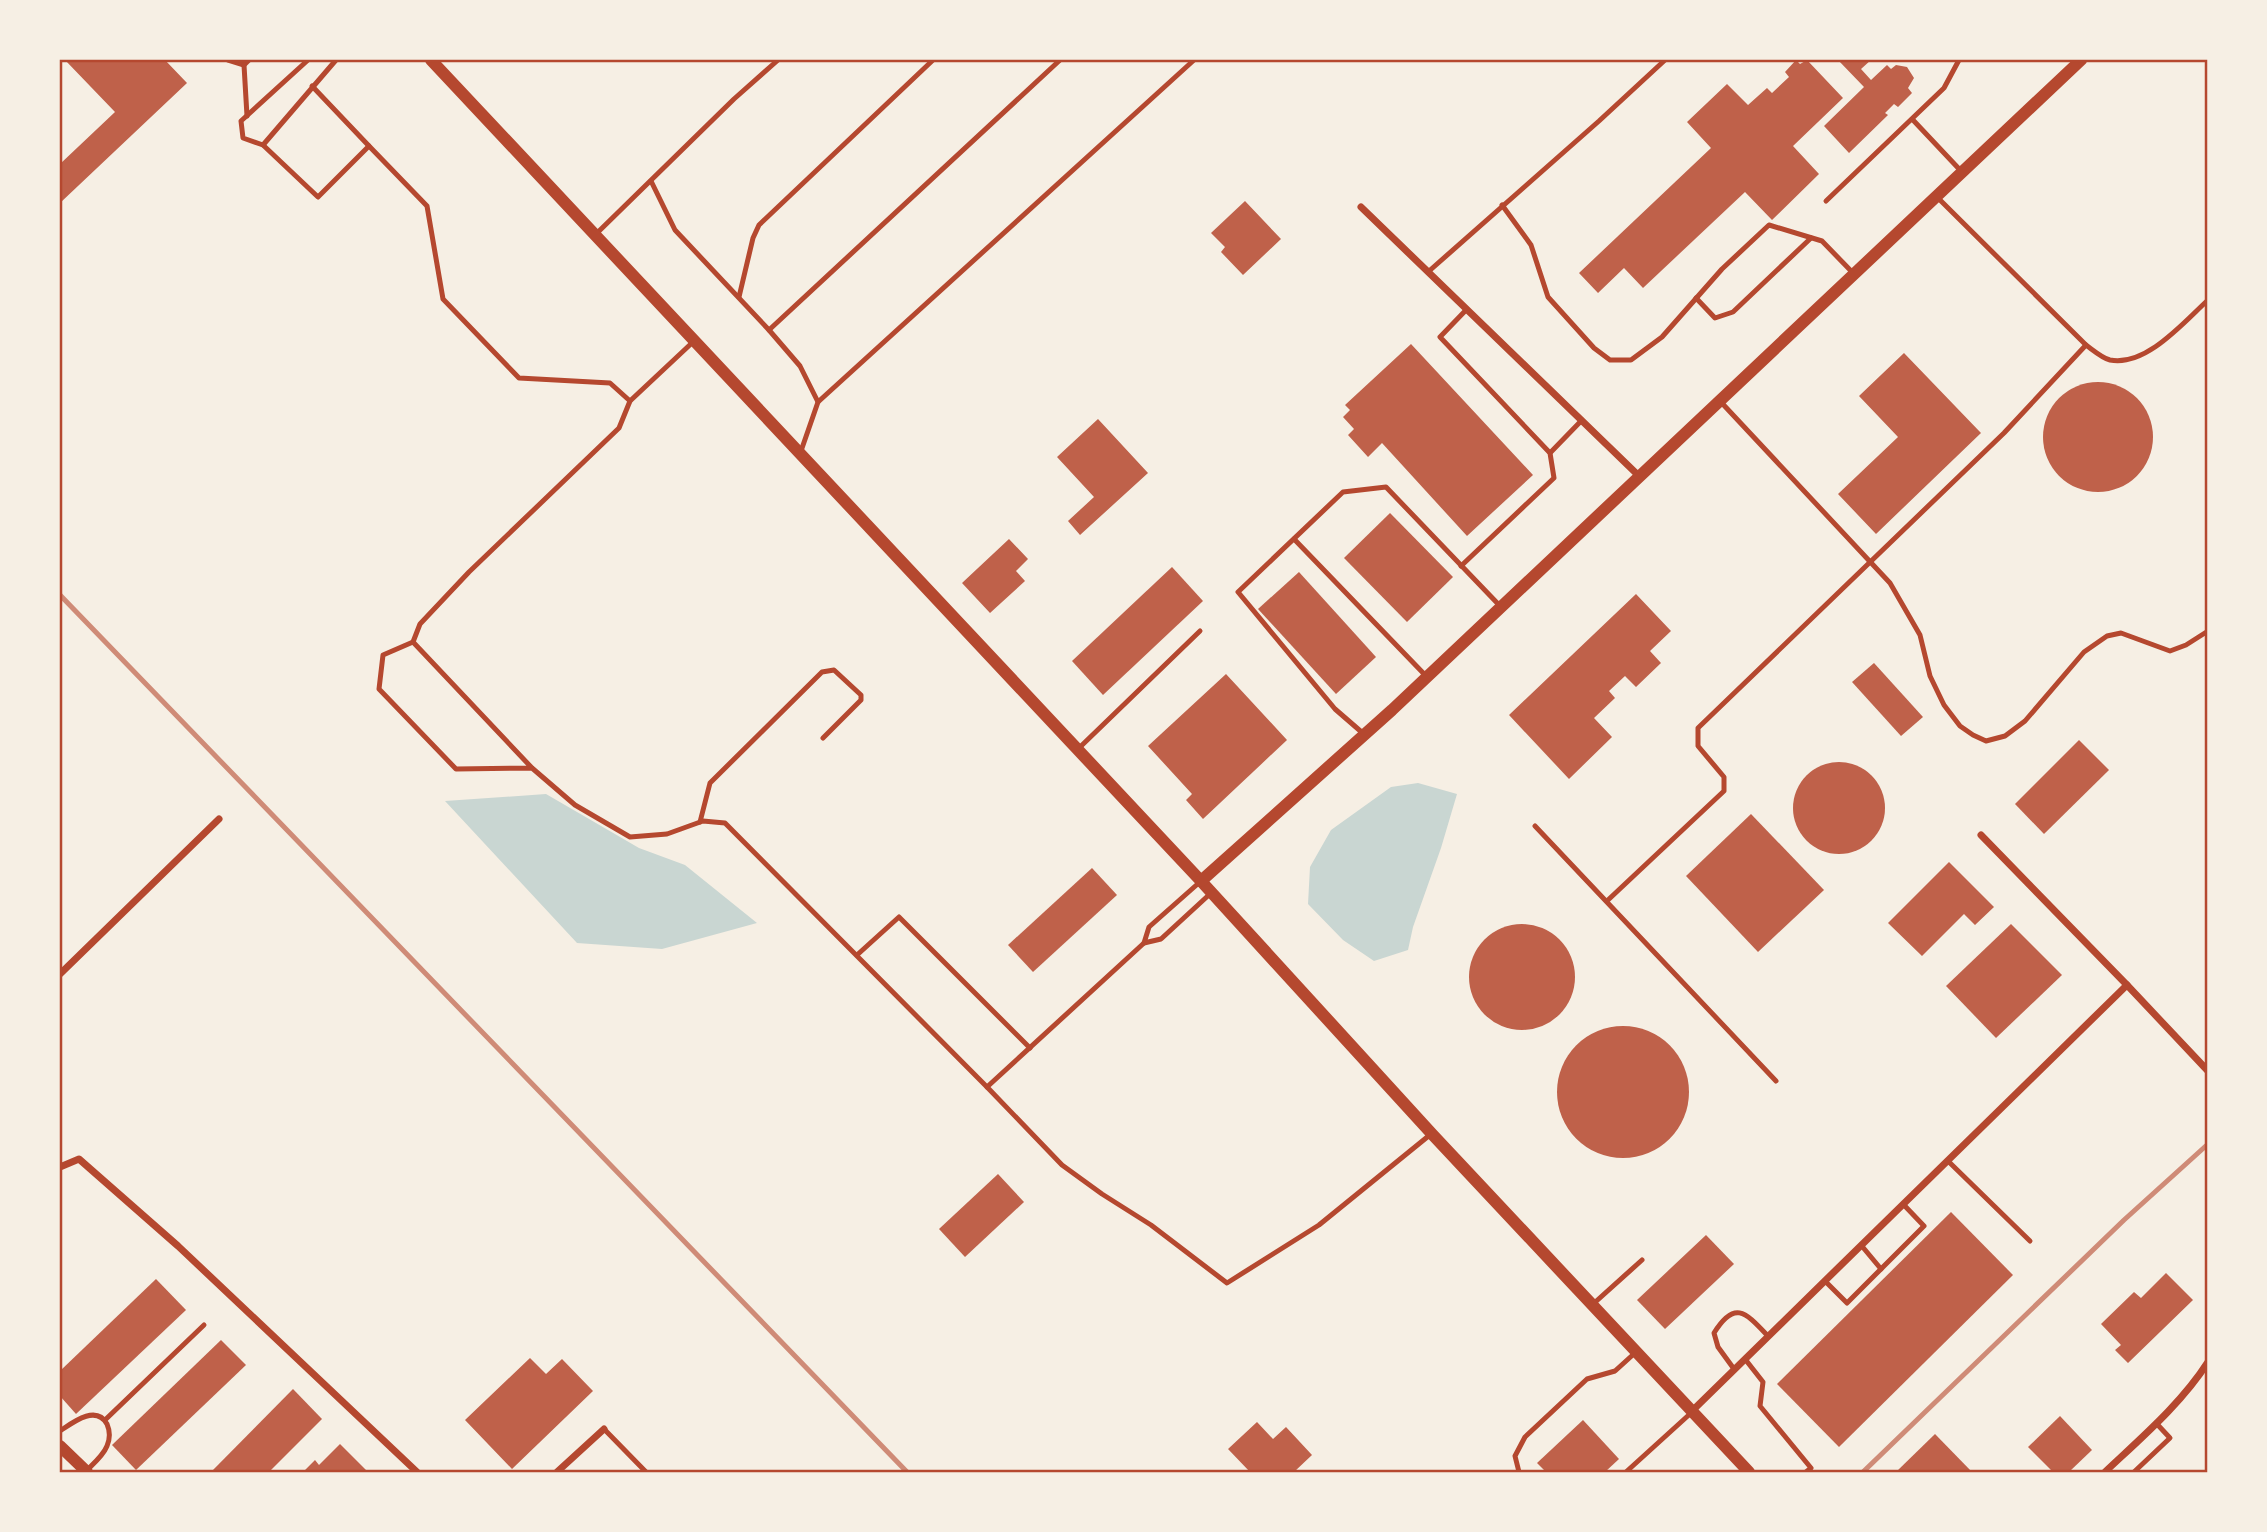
<svg xmlns="http://www.w3.org/2000/svg" width="2267" height="1532" font-family="Lato,sans-serif">
  <rect width="100%" height="100%" fill="#f6efe4"/>
  <!-- water -->
  <g fill="#c9d6d2">
    <path d="M1418,783L1457,794L1441,848L1413,927L1408,950L1374,961L1343,940L1308,904L1310,867L1331,830L1391,787Z"/>
    <path d="M546,794L639,848L685,865L757,923L662,949L577,943L445,801Z"/>
  </g>
  <!-- building -->
  <g fill="#bf614a">
    <path d="M65,60H165L187,83L60,203V164L115,112Z"/>
    <path d="M1796,60L1800,64L1807,60L1843,98L1793,146L1819,174L1772,220L1745,192L1643,288L1624,268L1598,293L1579,273L1711,148L1687,122L1727,84L1748,105L1767,88L1772,93L1789,77L1785,72Z"/>
    <path d="M1838,60H1871L1861,69L1871,80L1887,65L1891,69L1896,65L1907,67L1914,78L1908,88L1912,93L1898,107L1894,104L1885,113L1888,115L1849,153L1824,126L1864,87Z"/>
    <path d="M1245,201L1281,239L1243,275L1221,252L1225,247L1211,233Z"/>
    <path d="M1411,344L1533,475L1467,536L1382,443L1368,457L1348,435L1354,429L1343,417L1350,410L1345,405Z"/>
    <path d="M1904,353L1981,433L1876,534L1838,494L1898,437L1859,396Z"/>
    <circle cx="2098" cy="437" r="55"/>
    <path d="M1098,419L1148,473L1080,535L1068,521L1094,497L1057,457Z"/>
    <path d="M1390,513L1453,577L1407,622L1344,558Z"/>
    <path d="M1009,539L1028,559L1016,571L1025,581L990,613L962,583Z"/>
    <path d="M1172,567L1203,601L1103,695L1072,661Z"/>
    <path d="M1299,572L1376,657L1336,694L1258,609Z"/>
    <path d="M1636,594L1671,631L1650,651L1661,663L1636,687L1625,676L1609,691L1615,698L1594,718L1612,737L1569,779L1509,715Z"/>
    <path d="M1874,663L1923,717L1901,736L1852,682Z"/>
    <path d="M1226,674L1287,740L1203,819L1186,800L1192,794L1148,746Z"/>
    <path d="M2079,740L2109,770L2044,834L2015,804Z"/>
    <circle cx="1839" cy="808" r="46"/>
    <path d="M1751,814L1824,890L1758,952L1686,876Z"/>
    <path d="M1949,862L1994,907L1975,925L1964,914L1922,956L1888,923Z"/>
    <path d="M1092,868L1117,895L1033,972L1008,945Z"/>
    <circle cx="1522" cy="977" r="53"/>
    <path d="M2011,924L2062,975L1996,1038L1946,986Z"/>
    <circle cx="1623" cy="1092" r="66"/>
    <path d="M998,1174L1024,1202L965,1257L939,1229Z"/>
    <path d="M1951,1212L2013,1275L1839,1447L1777,1384Z"/>
    <path d="M1706,1235L1734,1264L1665,1329L1637,1300Z"/>
    <path d="M2166,1273L2193,1300L2128,1363L2115,1350L2121,1345L2101,1324L2134,1292L2141,1298Z"/>
    <path d="M156,1279L186,1310L76,1414L60,1396V1371Z"/>
    <path d="M221,1340L246,1365L136,1470L112,1445Z"/>
    <path d="M530,1358L546,1374L562,1359L593,1391L512,1469L465,1420Z"/>
    <path d="M293,1389L322,1419L269,1472H211Z"/>
    <path d="M2060,1416L2092,1450L2069,1472H2053L2028,1447Z"/>
    <path d="M1583,1420L1619,1459L1605,1472H1546L1537,1463Z"/>
    <path d="M1257,1422L1273,1439L1286,1427L1312,1455L1294,1472H1250L1228,1449Z"/>
    <path d="M1935,1434L1972,1472H1896Z"/>
    <path d="M340,1444L368,1472H303L315,1460L319,1465Z"/>
  </g>
  <g fill="none" stroke-linecap="round" stroke-linejoin="round">
    <!-- service -->
    <g stroke="#b5482f" stroke-width="5">
      <path d="M228,60L244,65L249,60"/>
      <path d="M308,60L241,121L243,138L263,145L336,60"/>
      <path d="M244,65L247,116"/>
      <path d="M312,86L369,146"/>
      <path d="M1913,120L1961,171"/>
      <path d="M263,145L318,197L369,146L427,206L443,299L519,378L610,383L630,401"/>
      <path d="M651,181L675,230L769,330L800,366L818,402"/>
      <path d="M1936,196L2086,345C2093,350 2102,358 2110,360C2146,367 2184,322 2208,300"/>
      <path d="M1826,201L1944,88L1959,60"/>
      <path d="M1502,205L1531,245L1548,297L1594,348L1610,360H1631L1662,337L1722,269L1769,225L1822,241L1854,274"/>
      <path d="M595,235L734,99L778,60"/>
      <path d="M1428,272L1599,121L1665,60"/>
      <path d="M739,297L753,238L759,225L933,60"/>
      <path d="M1696,298L1715,318L1733,312L1811,238"/>
      <path d="M769,330L1060,60"/>
      <path d="M1719,400L1890,583L1920,635L1930,676L1944,705L1960,726L1973,735L1986,741L2005,736L2025,721L2084,652L2107,636L2121,633L2170,651L2186,645L2208,631"/>
      <path d="M801,451L818,402L1194,60"/>
      <path d="M1550,453L1582,420"/>
      <path d="M1294,539L1427,677"/>
      <path d="M1461,566L1554,478L1550,453L1440,337L1467,309"/>
      <path d="M413,642L420,624L469,572L619,428L630,401L694,341"/>
      <path d="M1365,735L1335,709L1238,592L1343,492L1386,487L1501,607"/>
      <path d="M1078,749L1200,631"/>
      <path d="M532,768L456,769L379,689L383,655L413,642L532,768L575,805L630,837L667,834L703,821L725,823L987,1087L1144,943"/>
      <path d="M700,822L710,783L822,672L834,670L861,695V700L823,738"/>
      <path d="M1535,826L1776,1081"/>
      <path d="M1201,881L1149,927L1144,943L1161,939L1211,893"/>
      <path d="M1608,900L1724,791V777L1698,746V728L2004,433L2086,345"/>
      <path d="M857,955L899,917L1030,1048"/>
      <path d="M987,1087L1062,1165L1102,1194L1151,1225L1227,1283L1319,1225L1431,1134"/>
      <path d="M1948,1161L2030,1241"/>
      <path d="M1861,1245L1881,1269"/>
      <path d="M1825,1281L1847,1303L1924,1226L1903,1204"/>
      <path d="M1592,1305L1642,1260"/>
      <path d="M1745,1359L1763,1382L1760,1406L1811,1468L1806,1472"/>
      <path d="M1734,1369L1718,1347L1714,1333C1735,1299 1746,1313 1768,1336"/>
      <path d="M105,1420L204,1325"/>
      <path d="M604,1429L646,1472"/>
      <path d="M60,1431C72,1423 96,1404 107,1424C110,1431 110,1439 107,1446C103,1456 93,1464 86,1471"/>
      <path d="M1519,1472L1515,1456L1525,1437L1587,1379L1615,1371L1636,1352"/>
      <path d="M1626,1472L1691,1413"/>
      <path d="M2134,1472L2170,1438L2156,1423"/>
    </g>
    <!-- minor -->
    <g stroke="#b5482f" stroke-width="7">
      <path d="M1361,207L1639,476"/>
      <path d="M1981,835L2127,985L2208,1071"/>
      <path d="M60,974L219,819"/>
      <path d="M60,1167L79,1159L178,1246L417,1472"/>
      <path d="M1691,1412L2127,985"/>
      <path d="M557,1472L604,1429"/>
      <path d="M2105,1472C2141,1438 2181,1404 2208,1362"/>
    </g>
    <!-- tertiary -->
    <g stroke="#b5482f" stroke-width="12">
      <path d="M431,60L1201,881L1432,1134L1749,1472"/>
      <path d="M1201,881L1392,710L2081,60"/>
      <path d="M60,1446L87,1472"/>
    </g>
    <!-- rail -->
    <g stroke="#cf8b77" stroke-width="5">
      <path d="M60,595L907,1472"/>
      <path d="M1863,1472L2124,1220L2208,1144"/>
    </g>
  </g>
  <!-- border -->
  <rect width="2267" height="1532" fill="none" stroke="#f6efe4" stroke-width="122"/>
  <rect x="61" y="61" width="2145" height="1410" fill="none" stroke="#b5482f" stroke-width="2.5"/>
</svg>
